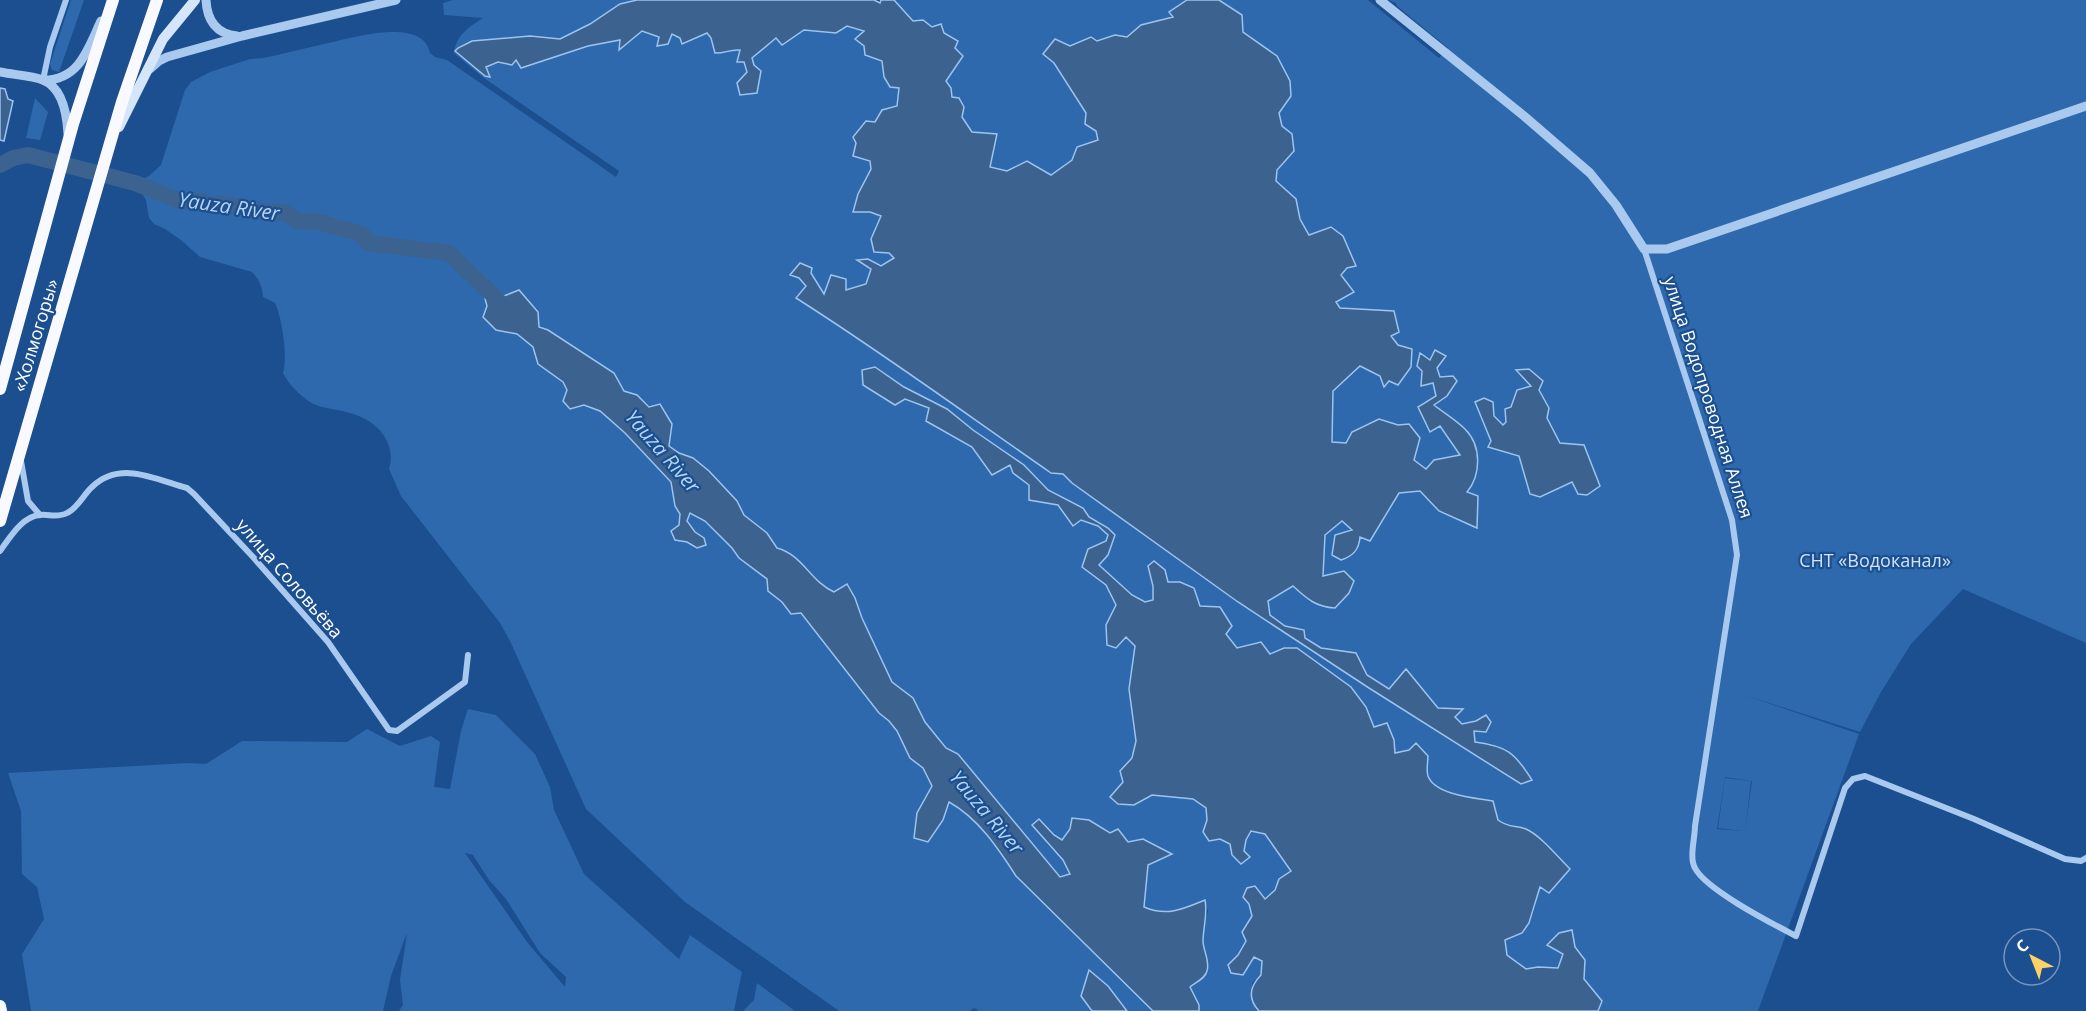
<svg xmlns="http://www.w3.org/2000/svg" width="2086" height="1011" font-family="'Open Sans',sans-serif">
  <rect width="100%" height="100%" fill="#1b4f8f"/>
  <!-- green -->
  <g fill="#2e69ad" fill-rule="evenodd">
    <path d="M71,0H84L59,72L52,70L50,64Z"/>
    <path d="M453,0H637L620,4L590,24L560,39L530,36L472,41L490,77L486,67L498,62L512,65L516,60L521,68L588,46L621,40L620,49L642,30L659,37L657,45L672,33L681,38L683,44L707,33L720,53L730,49L740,50L738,62H744L747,72L737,83L741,95L754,65L752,58L777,38L782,45L804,30L836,33L847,26L865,32L855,39L864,46L865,55L882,61L884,77L899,88L897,106L870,161L871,169L858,194L854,212H870L881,216L875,227L894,258L881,266L868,259L858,261L871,269L866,285L824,295L811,272L799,278L807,286L796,298C883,353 966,414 1051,473L1063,474L1072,483L1238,602L1369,688L1521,784L1532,779L1493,744L1475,742L1474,731L1476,721L1462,724L1455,717L1462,710L1438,708L1406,670L1389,689L1367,675L1355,653L1321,648L1305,638L1304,630L1285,626L1270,615L1268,601L1293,586L1310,602L1323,577L1325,535L1342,521L1360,536L1369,541L1399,493L1420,491L1439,511L1467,492L1478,456L1434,405L1447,396L1437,368L1420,354L1422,386L1433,383L1436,396L1418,408L1430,432L1440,426L1461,455L1434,460L1426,469L1414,460L1420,438L1398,425L1379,419L1346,443L1332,442L1333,391L1360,366L1380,376L1385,386L1389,380L1398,345L1391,336L1394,311L1340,308L1336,301C1339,287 1338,270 1355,266L1309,236L1300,219L1296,199L1276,181L1277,170L1294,151L1282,126L1279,113L1291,96L1277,56L1243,32L1242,15L1219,0H1368L1439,58L1448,48L1397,6L1396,3L1389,0H2086V643L1963,589L1911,644L1881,692L1860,732L1744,695L1859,734L1758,1011H1598L1602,1001L1584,979L1585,960L1575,947L1548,946L1563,954L1558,968L1538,967L1526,969L1507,955L1505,940C1535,927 1532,916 1540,887L1570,869C1558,857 1540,835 1525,829C1515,825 1509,828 1497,820L1493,801C1475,798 1435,795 1428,776C1426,770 1428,762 1428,756L1415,743L1409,750L1395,753L1394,740L1374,727L1366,707L1284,648L1270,654L1261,642L1237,648L1226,634L1210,606L1200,607L1148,566L1153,586V600L1145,602L1132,595L1099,565L1108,555V528L1089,517L1083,508L1048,490L1024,465L973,430L947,409L904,387L875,367L863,385L895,405L905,399L930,408L926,421L972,447L992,475L1010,464L1013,473L1029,485L1030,500L1058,505L1081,520L1098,526L1108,535L1106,541L1088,549L1116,605L1106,625L1126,637L1135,646L1132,718L1136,741L1132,758L1120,771L1123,781L1110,797L1118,804L1134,805L1151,795L1193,799L1206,808C1208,825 1216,837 1231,845L1232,855L1244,852L1246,840L1251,831L1265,834L1291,871L1279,879C1273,895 1265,899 1249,904L1252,916L1242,932L1246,941L1238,955L1228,965L1248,968L1254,956L1262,961L1261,975L1252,983L1254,1005L1259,1011H1199V1005L1190,987L1204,977L1206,956L1203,945L1204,925L1208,911L1205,900C1180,908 1171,917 1144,907L1148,865L1172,854L1143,839L1128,842L1088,820L1072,819L1070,829L1062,840L1054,835L1046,843L1063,860L1070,875L1060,877L958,754L946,748L925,722L913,698L892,682L862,618L855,598L847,584L834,592C812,581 803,554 777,549L767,533L744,515L737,501L693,458L679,453L669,446L672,424L637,395L624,391L614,373L548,330L539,327L493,288L483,287L487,306L496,330L517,334L533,347L538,364L563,382L567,390L564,401L570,409L584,405L600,411L625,433L671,482L675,506L680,514L679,525L675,540L687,542L697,548L704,538L695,532L687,521L690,513L705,521L732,548L739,558L768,579V591L782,602L790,614L801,613L879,713L889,721L897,732L910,758L923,768L932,786L917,813L943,820L949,802C978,819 998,847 1016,876L1153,1011H1127L1108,986L1081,996L1092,1011H979L974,1008L970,1011H839L685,902L586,809L510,641L500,623L401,496L389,469C396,447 382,426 361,417C347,410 330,410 316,405C304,400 288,384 283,373C288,356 282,318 275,303L263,297C262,286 260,281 252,272L200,257L181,240L165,229L154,224L149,218L146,200L135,183L149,176L161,165L185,90L191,82L210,72L250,59L264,58C284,53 304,49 324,44C347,39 423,15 430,53L435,57L447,60L616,177L619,171L484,78L454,53C456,35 469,27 483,18L444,15L443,3ZM1725,777L1752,781L1745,832L1751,781L1725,778L1718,828L1743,831L1717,829Z"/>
    <path d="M894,0H1187L1169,12L1173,17L1141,25L1127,37L1115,35L1097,41L1091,37L1070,46L1055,39L1043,53L1054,63L1087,113L1085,124L1096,131L1098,140L1051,175L1027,162L1007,171L990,167L997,135L972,132C965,122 957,111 953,98C951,91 951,87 946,80L963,56L932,27L913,21Z"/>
    <path d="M35,98L48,112L40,140L26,138Z"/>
    <path d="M468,709L496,715L535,754L550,787L554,810L584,874L679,959L690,935L742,972L734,1011H399L403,1005L400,980L407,933L391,976L383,1011H31L22,954L44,919L37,887L22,874L21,811L8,773L189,763L206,764L242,741L347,742L367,729L400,746L431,736L440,742L434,787L450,789L461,731ZM465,853L473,855L489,880L506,899L540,953L566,977L565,987L527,942Z"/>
    <path d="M757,983L795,1011H743L754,1000Z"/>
  </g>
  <!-- water -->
  <g fill="#3c6290" stroke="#9cc4f0" stroke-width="1.5">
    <path d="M637,0H874L880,3L881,0H894L913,21L923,20L932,27L941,24L944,33L958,41L955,48L963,56L946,81L951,88L952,97L959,98L964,107L962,117L972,132L997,134L990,167L1007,171L1027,161L1051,175L1072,160L1077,147L1098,140L1096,131L1085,124L1086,113L1054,63L1043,54L1055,39L1070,46L1091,37L1097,41L1115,35L1127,37L1141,25L1173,17L1169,12L1187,0H1219L1242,15L1243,32L1277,56L1290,81L1291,96L1279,113L1282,126L1292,134L1294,151L1277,170L1276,181L1296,199L1300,219L1309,235L1331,227L1343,236L1356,266L1347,268L1341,275L1354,292L1336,302L1340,308L1394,311L1399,332L1391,336L1398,345L1412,349L1411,367L1398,385L1389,381L1384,387L1380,376L1360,366L1333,391L1332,442L1346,443L1352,432L1379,419L1398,425L1409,424L1420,438L1414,460L1426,469L1434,460L1460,455L1440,426L1430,432L1418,407L1436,396L1433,383L1421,386L1422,371L1417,366L1420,353L1430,360L1435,350L1446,356L1437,368L1440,377L1453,376L1457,381L1447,396L1434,405C1444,413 1456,420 1465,429C1482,446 1481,475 1467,492L1478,496L1477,528L1439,511L1420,491L1399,493L1370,541L1360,537C1359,550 1353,556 1341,560L1332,555L1335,535L1352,530L1342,521L1325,535L1323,576L1344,571L1354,581L1349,593L1335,608C1316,607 1307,599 1293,586L1268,601L1270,615L1285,626L1304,630L1305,638L1321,648L1356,653L1367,675L1389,689L1406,669L1438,708L1463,709L1455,717L1462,724L1476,721L1486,715L1491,722L1486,732L1474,731L1475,742C1507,746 1515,753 1532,780L1521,784L1369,688L1238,602L1072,483L1063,474L1051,473C966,414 883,353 796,298L806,286L799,278L790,275L800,263L812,268L811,273L824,294L831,275L846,279V290L866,284L871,269L857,260L868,259L881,266L894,258L889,253L874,252L871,239L881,216L870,212H853L858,194L871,169L870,161L853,156L856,143L853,137L866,121L875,122L882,110L897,106L899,88L890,87L884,77L882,61L865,55L864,46L855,39L864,31L847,26L836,33L804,30L782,45L776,38L752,58L754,65L761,71L757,93L740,95L737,83L747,72L744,62H737L740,50C730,49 723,54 715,53L711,38L707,33L682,44L680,38L672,34L668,44L657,46L659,37L642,31L619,50L620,40L588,46L521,68L516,60L512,65L498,62L486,67L490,77L485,76L455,51L458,48L472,41L530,36L560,39L590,24L620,4Z"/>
    <path d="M0,88L5,89L8,99L13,101L4,141L0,140Z"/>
    <path d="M487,286L493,288L504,296L519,290L538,312L539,327L548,330L614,373L624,391L637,395L649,407L660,404L672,424L669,446L679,453L693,458L709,471L737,501L744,515L767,533L777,548C803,555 811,582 834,592L847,584L855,598L862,618L892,682L913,698L925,722L946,748L958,754L1060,877L1070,874L1063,860L1032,825L1039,819L1054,835L1062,840L1070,829L1072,818L1089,820L1110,833L1118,829L1128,842L1143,839L1172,854L1148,865L1144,907C1167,917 1183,909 1205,900C1208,914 1203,927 1203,942C1204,952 1210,962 1207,971C1205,979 1196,982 1190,987L1199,1005V1011H1153L1016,876C998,848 978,818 949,802L943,820L928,842L914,838L917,813L932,786L923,768L910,758L897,731L889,721L879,713L801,613L791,614L782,602L768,591L767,579L739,558L732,548L705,521L690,513L687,521L695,532L704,538L706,545L697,548L687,542L675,540L671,531L679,525L680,514L675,506L671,482L625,433L600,411L584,405L570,409L563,401L567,390L563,382L538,364L533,347L517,334L496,330L483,317L487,306L482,287Z"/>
    <path d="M875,367L904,387L947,409L973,430L1024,465L1048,490L1083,508L1089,517L1108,528L1115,535L1108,555L1099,565L1132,595L1145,602L1153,600V586L1148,566L1154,561L1165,570L1168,582H1180L1194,588L1200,606L1220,607L1232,626L1226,634L1237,648L1261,642L1270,654L1284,648H1297L1351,687L1366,707L1374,727L1387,723L1394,740L1395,753L1409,750L1416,743L1428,756C1428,762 1426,770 1428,776C1435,795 1475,798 1493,801L1498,820C1509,828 1515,825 1526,829C1540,835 1558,857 1570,869L1549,893L1540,887L1529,923L1522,933L1505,940L1507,955L1526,969L1538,967L1558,968L1563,954L1547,945L1559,933L1572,930L1575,947L1585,960L1584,979L1602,1001L1598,1011H1259C1247,998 1250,986 1261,975L1262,961L1254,957L1243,975L1231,973L1228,965L1238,955L1246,941L1242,932L1252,916L1249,904L1243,897L1247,888L1255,886L1265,899L1275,890L1279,879L1291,871L1265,834L1251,831L1246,840L1244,851L1250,857L1241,864L1232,855L1230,844L1220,839L1209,841L1203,832L1207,820L1206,808L1193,799L1152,795L1134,805L1118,804L1110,797L1123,782L1120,771L1132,758L1136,741L1129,689L1135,646L1126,637L1116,648L1107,645L1106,625L1116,605L1106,585L1082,567L1088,549L1106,541L1108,535L1098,526L1081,520L1073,526L1058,505L1029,500V485L1013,473L1010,465L992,475L972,447L926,421L929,408L905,399L895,405L863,385L862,370Z"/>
    <path d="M1529,369L1543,381L1539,390L1549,408L1547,418L1560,443L1584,445L1600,486L1587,495L1578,494L1572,482L1540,497L1530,494L1519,456L1488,447L1491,441L1475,402L1484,398L1493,402L1494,416L1503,425L1506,422L1505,409L1511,407L1517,390L1531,386L1516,370Z"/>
    <path d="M1089,970L1108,986L1127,1011H1092L1081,996Z"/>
  </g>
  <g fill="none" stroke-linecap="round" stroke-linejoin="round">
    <!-- river -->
    <path stroke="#3c6290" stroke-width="16" d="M0,165L13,158L28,155L135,183L180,201H202L212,206L219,204L243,207L253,211L284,212L298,221H315L362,234L368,243L449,253L498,300"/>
    <!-- minor -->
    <g stroke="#a9c9ee" stroke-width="6">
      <path d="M43,80L50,47L66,0"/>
      <path d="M1644,249L1732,520L1737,555L1695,826C1695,838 1689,858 1695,868C1706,890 1773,924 1796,936L1845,788L1853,779L1865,776L1974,819L2065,859L2081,861L2086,858"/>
      <path d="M21,461L28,501L40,515"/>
      <path d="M0,551C9,539 22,516 40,515C49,514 58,518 67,513C78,508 83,495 92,487C120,460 155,479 187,488L194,494L253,557L328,642L389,730L397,731L465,682L468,655"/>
    </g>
    <!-- tertiary -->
    <g stroke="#a9c9ee" stroke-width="9">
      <path d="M206,0C207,20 216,34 237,36"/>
      <path d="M1380,0L1524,116L1590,173L1616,205L1644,249H1667L2086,106"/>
      <path d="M150,69L159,61L167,57L242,36L396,0"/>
      <path d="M0,72C13,75 30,75 43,80C63,88 67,115 68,134"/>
      <path d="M43,80C79,81 88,49 101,21"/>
    </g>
    <!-- secondary -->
    <path stroke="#d6e6fa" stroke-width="10" d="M119,127L163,39L195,0"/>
    <!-- trunk -->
    <g stroke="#f8faff" stroke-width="12">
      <path d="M0,389L73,124L113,0"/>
      <path d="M0,521L122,102L157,0"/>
      <path d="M0,1006L1,1011"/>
    </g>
  </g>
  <g text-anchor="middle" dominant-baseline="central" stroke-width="4.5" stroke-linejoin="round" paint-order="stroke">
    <!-- street labels -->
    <g font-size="18" fill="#fff" stroke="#1b4f8f">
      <text transform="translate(35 335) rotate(-73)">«Холмогоры»</text>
      <text transform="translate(1709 397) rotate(72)">улица Водопроводная Аллея</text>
      <text transform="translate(290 578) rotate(49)">улица Соловьёва</text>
    </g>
    <!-- park labels -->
    <g font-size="18" fill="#cfe3fa" stroke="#1b4f8f">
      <text x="1875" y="560">СНТ «Водоканал»</text>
    </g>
    <!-- water labels -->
    <g font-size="20" font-style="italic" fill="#b5d3f5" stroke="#1b4f8f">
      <text transform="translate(229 206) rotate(8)">Yauza River</text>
      <text transform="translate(663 451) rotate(49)">Yauza River</text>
      <text transform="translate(987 812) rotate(50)">Yauza River</text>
    </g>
  </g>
  <!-- north arrow -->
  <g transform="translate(2032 957) rotate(318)"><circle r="28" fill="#1b4f8f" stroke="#7695bc" stroke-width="1.5"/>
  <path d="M0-4.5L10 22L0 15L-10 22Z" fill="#ffd166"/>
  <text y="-9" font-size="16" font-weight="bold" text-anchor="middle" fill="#ffffff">С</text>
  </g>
</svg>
